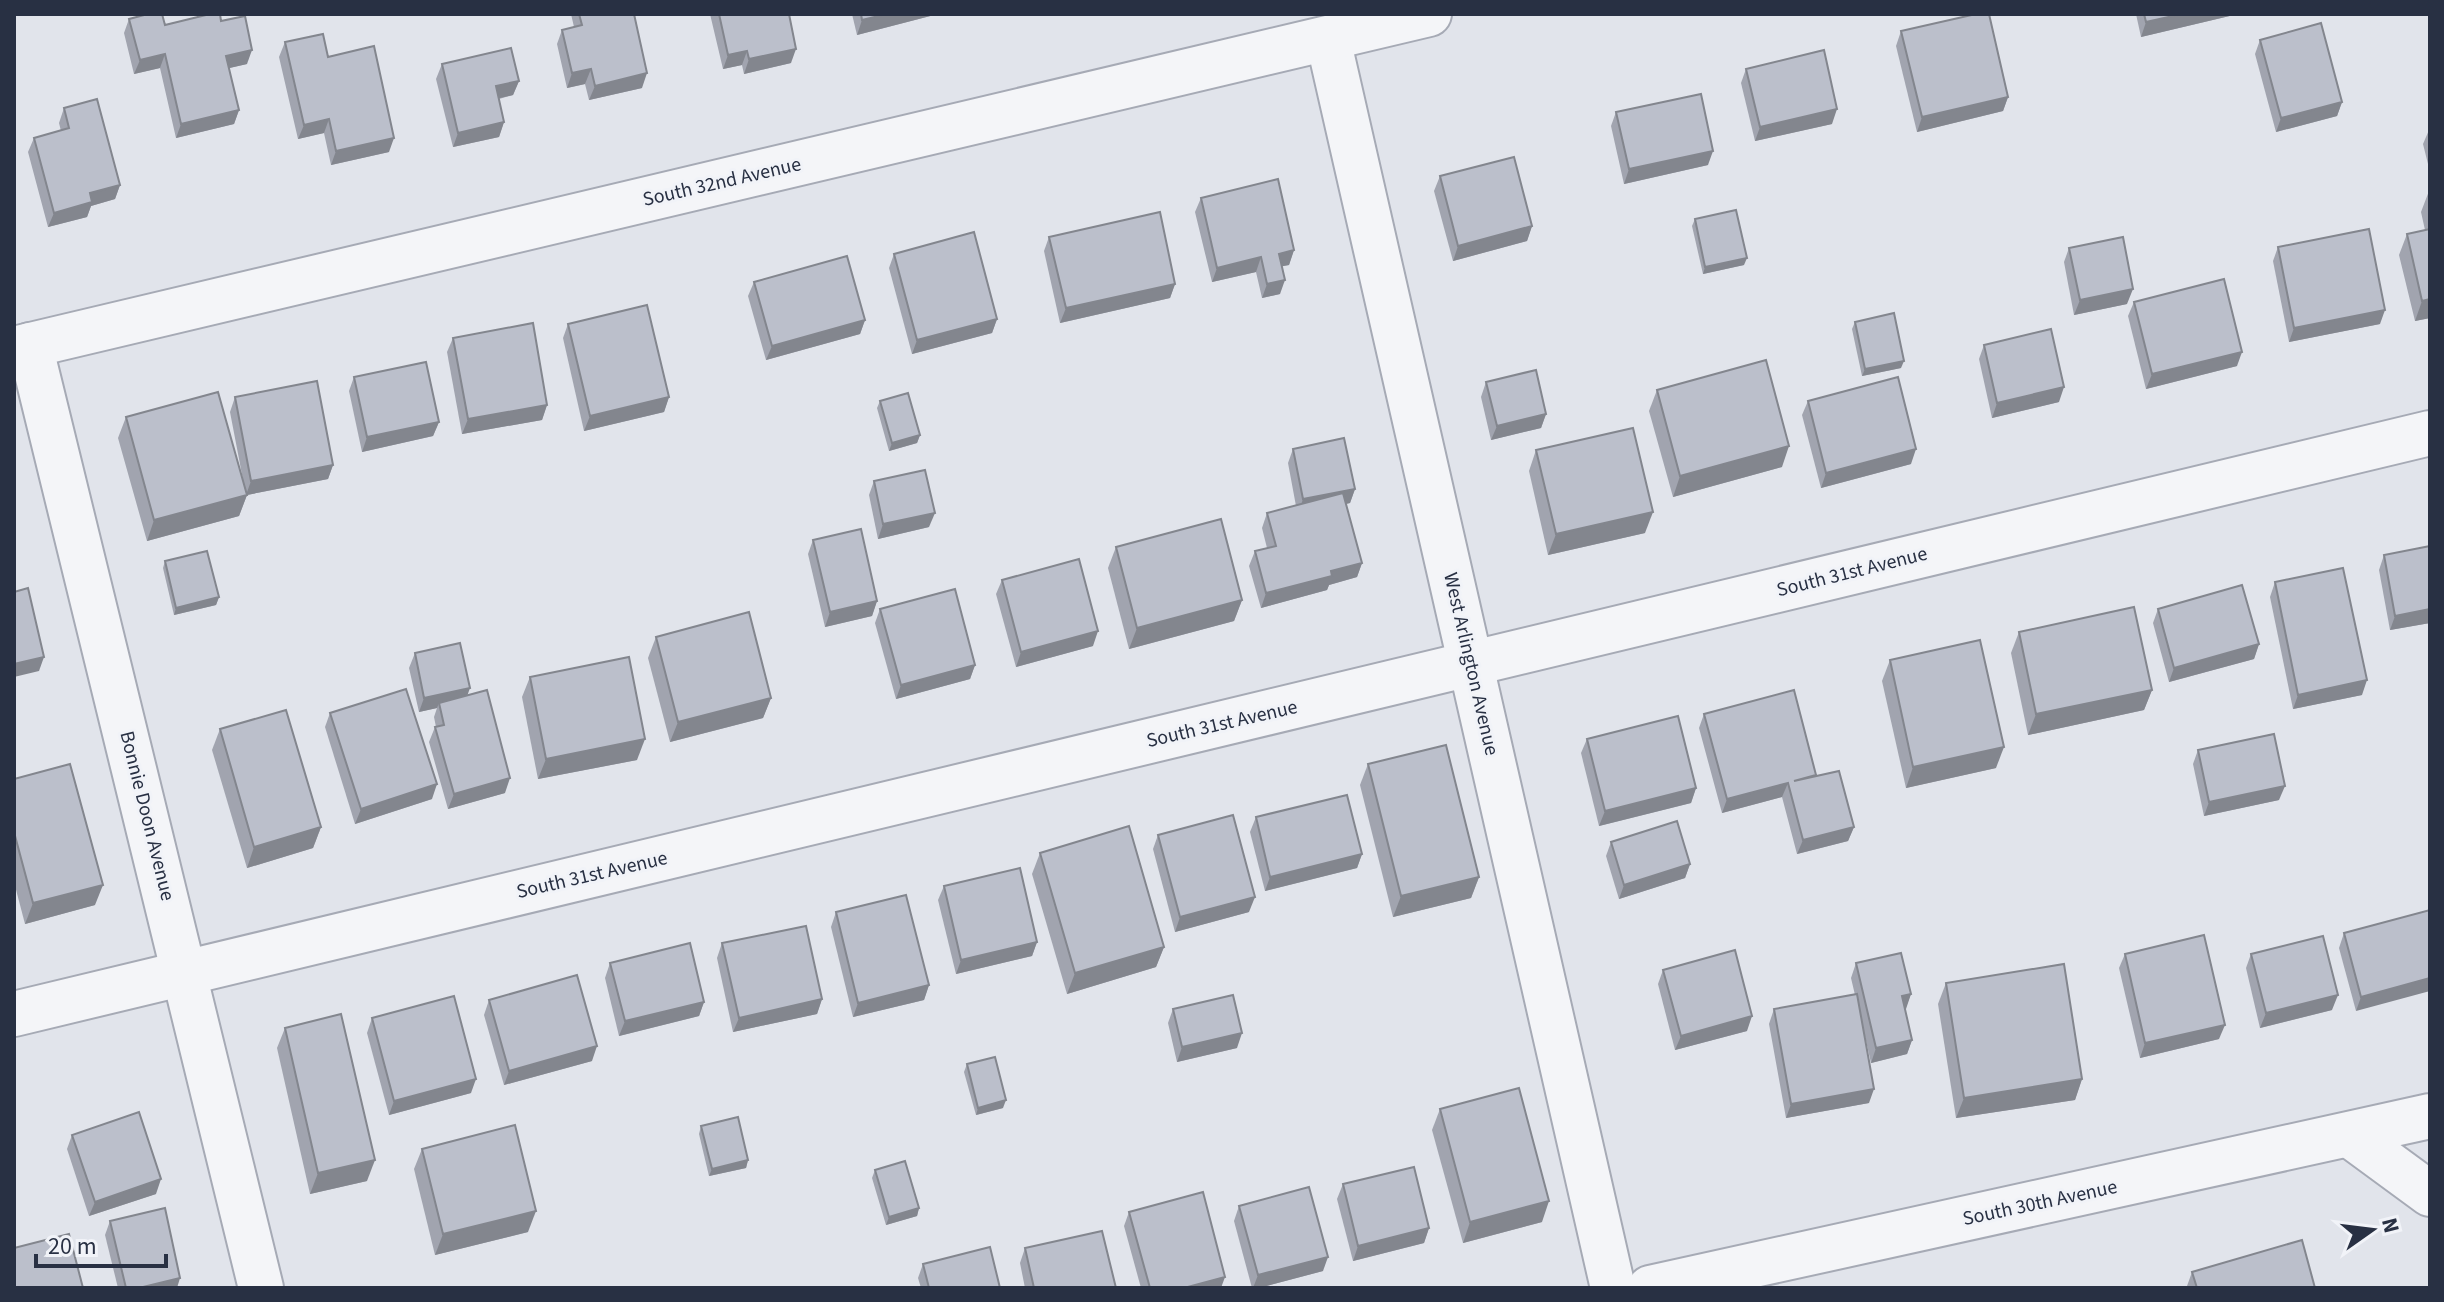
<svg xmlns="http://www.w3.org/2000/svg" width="2444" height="1302" font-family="'Source Sans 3',sans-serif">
  <rect width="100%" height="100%" fill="#e1e4eb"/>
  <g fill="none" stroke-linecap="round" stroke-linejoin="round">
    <defs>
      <g id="minor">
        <path d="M1328,39L1613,1288"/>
        <path d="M30,345L261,1288"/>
        <path d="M14,349L1429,14"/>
        <path d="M14,1014L2430,433"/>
        <path d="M2351,1136L2430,1194"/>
        <path d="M1650,1288L2430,1116"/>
      </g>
    </defs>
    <!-- minor casing -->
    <use href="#minor" stroke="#a6aab5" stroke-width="48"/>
    <!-- minor -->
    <use href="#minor" stroke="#f4f5f8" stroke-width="44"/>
  </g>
  <!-- wall -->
  <g fill="#a1a4af">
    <path d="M571,14H634L642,88L589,100L585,84L567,88L557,44L562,30L574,27Z"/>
    <path d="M710,14H789L791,63L744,74L742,65L723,69Z"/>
    <path d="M852,14H938L857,35Z"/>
    <path d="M2136,14H2238L2141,37Z"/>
    <path d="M129,19L165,25L221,21L247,64L229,68L239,110L234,124L176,138L160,68L134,74L124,33Z"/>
    <path d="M1901,31L2008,97L2003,111L1917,132L1896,46Z"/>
    <path d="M2260,40L2342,102L2337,116L2276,132L2255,54Z"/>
    <path d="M285,42L328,57L389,152L331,165L324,133L298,139L279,57Z"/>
    <path d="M442,64L519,81L513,95L499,99L504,122L499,137L453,147L436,79Z"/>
    <path d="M1746,69L1832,124L1755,141L1741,83Z"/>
    <path d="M64,108L120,185L115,199L91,206L87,217L48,227L28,152L34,138L61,131L59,123Z"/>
    <path d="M1616,112L1708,165L1624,184L1611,126Z"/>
    <path d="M2430,129V172L2423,144L2429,130Z"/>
    <path d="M1440,176L1532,226L1527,241L1453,261L1434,191Z"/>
    <path d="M2429,191H2430V318L2415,321L2399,255L2407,234L2425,230L2421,212Z"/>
    <path d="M1201,198L1294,250L1289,265L1282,266L1280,294L1262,298L1256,272L1212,282L1195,212Z"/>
    <path d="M1695,219L1744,265L1703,274L1692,226Z"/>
    <path d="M1049,237L1175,284L1170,298L1060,323L1044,251Z"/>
    <path d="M2278,247L2380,324L2289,342L2273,261Z"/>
    <path d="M2069,248L2127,304L2074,315L2064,262Z"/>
    <path d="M894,254L997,319L992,333L912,354L889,268Z"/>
    <path d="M754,282L865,320L860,334L766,360L748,296Z"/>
    <path d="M2134,302L2237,366L2146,389L2128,316Z"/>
    <path d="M1855,322L1901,368L1862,376L1852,329Z"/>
    <path d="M568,324L669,397L664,412L584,431L563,338Z"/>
    <path d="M453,338L547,405L542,420L462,434L447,352Z"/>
    <path d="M1984,345L2059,402L1992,418L1979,359Z"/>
    <path d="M354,377L439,422L433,436L362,452L349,391Z"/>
    <path d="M1486,382L1546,414L1541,428L1491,440L1481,397Z"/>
    <path d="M1657,390L1782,467L1673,497L1649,411Z"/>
    <path d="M235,397L333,465L328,479L247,495L239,516L147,541L118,438L126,417L244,485L230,412Z"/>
    <path d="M880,401L920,435L917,443L889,451L877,408Z"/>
    <path d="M1808,401L1911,464L1821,488L1802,415Z"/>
    <path d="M1293,449L1355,489L1350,503L1346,504L1362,563L1357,577L1329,585L1327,590L1261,608L1249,566L1255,551L1267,548L1262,528L1267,513L1296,506L1288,463Z"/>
    <path d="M1536,450L1645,533L1548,555L1529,471Z"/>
    <path d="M874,481L929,527L878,539L869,495Z"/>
    <path d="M813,540L877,601L872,616L825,627L808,554Z"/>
    <path d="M2430,546V623L2390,630L2379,570L2384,555Z"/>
    <path d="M1116,547L1242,600L1234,621L1129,649L1108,568Z"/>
    <path d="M165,561L219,597L216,605L174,615L163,568Z"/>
    <path d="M1002,580L1093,646L1016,667L996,594Z"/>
    <path d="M2275,582L2362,695L2293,709L2270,597Z"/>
    <path d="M880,609L975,665L970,679L896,699L875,623Z"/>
    <path d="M2158,609L2259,644L2254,659L2169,682L2153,623Z"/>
    <path d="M2019,632L2152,690L2144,710L2028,735L2011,653Z"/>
    <path d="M656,637L771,698L763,718L670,742L648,658Z"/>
    <path d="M415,653L467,695L505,793L448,809L429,742L435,727H436L434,717L437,708L419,712L409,668Z"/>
    <path d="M1890,660L1996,768L1906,788L1882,681Z"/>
    <path d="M530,677L637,760L538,779L522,697Z"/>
    <path d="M330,713L432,799L355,824L325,727Z"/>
    <path d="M1704,714L1816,775L1854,827L1848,841L1797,854L1782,797L1722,813L1699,728Z"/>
    <path d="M220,729L321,827L313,848L247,868L212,750Z"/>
    <path d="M1587,739L1696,788L1691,803L1599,826L1581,753Z"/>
    <path d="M2198,750L2279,800L2204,816L2193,764Z"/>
    <path d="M1368,764L1479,877L1471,898L1393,917L1360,785Z"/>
    <path d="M14,779L95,905L25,924L14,882Z"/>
    <path d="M1256,817L1362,854L1357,868L1265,891L1250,832Z"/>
    <path d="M1158,835L1249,912L1175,932L1153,849Z"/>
    <path d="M1611,842L1690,864L1685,878L1619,899L1606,856Z"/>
    <path d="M1040,853L1164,947L1156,967L1067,994L1032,874Z"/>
    <path d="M944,886L1037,942L1032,956L956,974L938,900Z"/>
    <path d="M2430,910L2356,1011L2339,948L2344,933Z"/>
    <path d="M836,912L929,985L924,1000L853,1017L831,927Z"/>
    <path d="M722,943L822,999L817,1014L733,1032L717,958Z"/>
    <path d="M2125,954L2219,1039L2140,1058L2119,968Z"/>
    <path d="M2251,954L2332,1010L2260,1028L2246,968Z"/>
    <path d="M610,963L704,1002L699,1016L619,1036L605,978Z"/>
    <path d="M1856,963L1911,994L1905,1009L1912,1040L1907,1054L1871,1063L1864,1032L1869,1103L1786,1118L1769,1024L1774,1009L1855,995L1851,978Z"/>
    <path d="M1663,970L1747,1031L1675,1050L1658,984Z"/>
    <path d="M1946,983L2082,1079L2075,1100L1956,1118L1938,1004Z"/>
    <path d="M489,1000L592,1061L504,1085L484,1015Z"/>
    <path d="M1173,1009L1237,1048L1177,1062L1168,1023Z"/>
    <path d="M372,1018L471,1093L389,1115L367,1033Z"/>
    <path d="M285,1028L367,1181L310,1194L277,1048Z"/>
    <path d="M967,1064L1003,1108L976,1115L964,1072Z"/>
    <path d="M1440,1109L1542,1222L1463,1243L1432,1130Z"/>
    <path d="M701,1126L748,1160L746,1168L709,1176L699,1134Z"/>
    <path d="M72,1135L156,1194L89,1216L67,1149Z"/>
    <path d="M422,1149L528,1232L435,1255L414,1169Z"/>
    <path d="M875,1170L919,1208L917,1216L886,1225L872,1178Z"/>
    <path d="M1343,1184L1429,1228L1424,1243L1353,1261L1337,1199Z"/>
    <path d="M1239,1206L1323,1271L1259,1288H1252L1234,1221Z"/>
    <path d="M1129,1212L1221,1288H1141L1124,1226Z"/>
    <path d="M110,1221L177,1288H118L105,1235Z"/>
    <path d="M1025,1248L1116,1288H1025L1020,1263Z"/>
    <path d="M923,1264L1000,1288H921L918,1278Z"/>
    <path d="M2192,1272L2315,1288H2187V1286Z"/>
  </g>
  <!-- shaded-wall -->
  <g fill="#83868e">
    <path d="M887,14H938L857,35L862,20Z"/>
    <path d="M2182,14H2238L2141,37L2146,22Z"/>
    <path d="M796,49L791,63L744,74L749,59Z"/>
    <path d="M252,50L247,64L221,70L226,56Z"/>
    <path d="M747,51L742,65L723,69L728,55Z"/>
    <path d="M165,54L160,68L134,74L140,60Z"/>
    <path d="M591,69L585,84L567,88L572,73Z"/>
    <path d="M647,73L642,88L589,100L595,86Z"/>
    <path d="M519,81L513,95L491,100L496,86Z"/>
    <path d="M2008,97L2003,111L1917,132L1922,117Z"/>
    <path d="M2342,102L2337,116L2276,132L2281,118Z"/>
    <path d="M1837,109L1832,124L1755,141L1760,127Z"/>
    <path d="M239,110L234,124L176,138L181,124Z"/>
    <path d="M329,119L324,133L298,139L304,125Z"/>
    <path d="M504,122L499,137L453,147L458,133Z"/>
    <path d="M394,138L389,152L331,165L336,151Z"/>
    <path d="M1713,151L1708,165L1624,184L1629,169Z"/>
    <path d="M120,185L115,199L91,206L87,217L48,227L54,213L90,193Z"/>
    <path d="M1532,226L1527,241L1453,261L1458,246Z"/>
    <path d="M1294,250L1289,265L1273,268L1279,254Z"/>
    <path d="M1261,257L1256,272L1212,282L1217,268Z"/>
    <path d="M1747,258L1744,265L1703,274L1705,267Z"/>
    <path d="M1285,280L1280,294L1262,298L1267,284Z"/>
    <path d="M1175,284L1170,298L1060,323L1066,308Z"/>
    <path d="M2133,289L2127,304L2074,315L2080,300Z"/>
    <path d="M2430,299V318L2415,321L2422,301Z"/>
    <path d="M2385,310L2380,324L2289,342L2294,328Z"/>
    <path d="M997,319L992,333L912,354L917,340Z"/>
    <path d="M865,320L860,334L766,360L772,346Z"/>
    <path d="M2242,352L2237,366L2146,389L2152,374Z"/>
    <path d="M1904,361L1901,368L1862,376L1865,369Z"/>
    <path d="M2064,387L2059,402L1992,418L1997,403Z"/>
    <path d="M669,397L664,412L584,431L590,416Z"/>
    <path d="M547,405L542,420L462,434L468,419Z"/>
    <path d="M1546,414L1541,428L1491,440L1497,426Z"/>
    <path d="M439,422L433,436L362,452L367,437Z"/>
    <path d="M920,435L917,443L889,451L892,443Z"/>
    <path d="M1789,446L1782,467L1673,497L1680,476Z"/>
    <path d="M1916,449L1911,464L1821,488L1826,473Z"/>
    <path d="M333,465L328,479L247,495L239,516L147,541L154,520L246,495L251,481Z"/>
    <path d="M1355,489L1350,503L1298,514L1303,499Z"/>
    <path d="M1653,512L1645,533L1548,555L1556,534Z"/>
    <path d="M935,513L929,527L878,539L883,524Z"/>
    <path d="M1362,563L1357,577L1329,585L1327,590L1261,608L1266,593L1331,571Z"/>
    <path d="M219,597L216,605L174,615L176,608Z"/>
    <path d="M1242,600L1234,621L1129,649L1137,628Z"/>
    <path d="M877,601L872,616L825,627L830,612Z"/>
    <path d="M2430,609V623L2390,630L2395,616Z"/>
    <path d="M1098,631L1093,646L1016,667L1021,652Z"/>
    <path d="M2259,644L2254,659L2169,682L2174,668Z"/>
    <path d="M44,657L39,671L14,677V664Z"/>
    <path d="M975,665L970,679L896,699L901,685Z"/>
    <path d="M2367,680L2362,695L2293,709L2298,695Z"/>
    <path d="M470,688L465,702L439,703L437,708L419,712L424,698Z"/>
    <path d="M2152,690L2144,710L2028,735L2036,714Z"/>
    <path d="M771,698L763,718L670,742L678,722Z"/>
    <path d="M645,739L637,760L538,779L546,759Z"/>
    <path d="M2004,747L1996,768L1906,788L1913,767Z"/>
    <path d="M510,778L505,793L448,809L454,794Z"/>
    <path d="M1788,783L1782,797L1722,813L1727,799Z"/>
    <path d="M437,784L432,799L355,824L361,809Z"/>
    <path d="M2285,786L2279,800L2204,816L2209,802Z"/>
    <path d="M1696,788L1691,803L1599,826L1605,811Z"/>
    <path d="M321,827L313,848L247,868L254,847Z"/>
    <path d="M1854,827L1848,841L1797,854L1803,840Z"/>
    <path d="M1362,854L1357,868L1265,891L1270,877Z"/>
    <path d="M1690,864L1685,878L1619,899L1624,885Z"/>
    <path d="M1479,877L1471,898L1393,917L1401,896Z"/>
    <path d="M103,885L95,905L25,924L33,903Z"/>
    <path d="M1255,897L1249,912L1175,932L1180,917Z"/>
    <path d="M1037,942L1032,956L956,974L961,960Z"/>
    <path d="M1164,947L1156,967L1067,994L1075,973Z"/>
    <path d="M2430,978V991L2356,1011L2361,997Z"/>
    <path d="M929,985L924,1000L853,1017L858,1003Z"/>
    <path d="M1911,994L1906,1009L1897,1011L1902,996Z"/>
    <path d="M2338,995L2332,1010L2260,1028L2266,1013Z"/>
    <path d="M822,999L817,1014L733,1032L739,1018Z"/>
    <path d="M704,1002L699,1016L619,1036L625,1021Z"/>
    <path d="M1752,1016L1747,1031L1675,1050L1681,1036Z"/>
    <path d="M2225,1025L2219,1039L2140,1058L2145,1043Z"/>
    <path d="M1242,1033L1237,1048L1177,1062L1182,1047Z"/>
    <path d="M1912,1040L1907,1054L1871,1063L1876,1048Z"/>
    <path d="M597,1046L592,1061L504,1085L509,1071Z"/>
    <path d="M476,1079L471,1093L389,1115L394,1101Z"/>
    <path d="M2082,1079L2075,1100L1956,1118L1964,1098Z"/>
    <path d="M1874,1089L1869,1103L1786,1118L1791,1104Z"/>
    <path d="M1006,1100L1003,1108L976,1115L978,1108Z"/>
    <path d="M375,1160L367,1181L310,1194L318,1173Z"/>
    <path d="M748,1160L746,1168L709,1176L712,1169Z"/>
    <path d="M161,1179L156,1194L89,1216L95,1202Z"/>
    <path d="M1549,1201L1542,1222L1463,1243L1470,1222Z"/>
    <path d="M919,1208L917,1216L886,1225L889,1217Z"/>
    <path d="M536,1211L528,1232L435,1255L443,1234Z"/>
    <path d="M1429,1228L1424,1243L1353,1261L1358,1246Z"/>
    <path d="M1328,1257L1323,1271L1259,1288H1253L1258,1275Z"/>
    <path d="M1225,1277L1221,1288H1184Z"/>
    <path d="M180,1278L177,1288H139Z"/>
  </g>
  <!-- building -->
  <g fill="#bbbfcb" stroke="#83868e" stroke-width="2">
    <path d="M148,14H162L165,25L210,14H220L221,21L245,16L252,50L226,56L239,110L181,124L165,54L140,60L129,19Z"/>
    <path d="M579,14H634L647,73L595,86L591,69L572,73L562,30L582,25Z"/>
    <path d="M719,14H789L796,49L749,59L747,51L728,55Z"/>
    <path d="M861,14H887L862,20Z"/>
    <path d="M1976,14H1989L2008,97L1922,117L1901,31Z"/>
    <path d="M2144,14H2182L2146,22Z"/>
    <path d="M2321,23L2342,102L2281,118L2260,40Z"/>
    <path d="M323,34L328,57L374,46L394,138L336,151L329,119L304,125L285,42Z"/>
    <path d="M511,48L519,81L496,86L504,122L458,133L442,64Z"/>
    <path d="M1824,50L1837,109L1760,127L1746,69Z"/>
    <path d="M1701,94L1713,151L1629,169L1616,112Z"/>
    <path d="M97,99L120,185L90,193L92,202L54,213L34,138L69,128L64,108Z"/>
    <path d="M1514,157L1532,226L1458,246L1440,176Z"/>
    <path d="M1278,179L1294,250L1279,254L1285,280L1267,284L1261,257L1217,268L1201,198Z"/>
    <path d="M1736,210L1747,258L1705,267L1695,219Z"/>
    <path d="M1160,212L1175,284L1066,308L1049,237Z"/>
    <path d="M2369,229L2385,310L2294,328L2278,247Z"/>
    <path d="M2430,229V299L2422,301L2407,234Z"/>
    <path d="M974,232L997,319L917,340L894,254Z"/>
    <path d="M2123,237L2133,289L2080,300L2069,248Z"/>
    <path d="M847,256L865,320L772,346L754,282Z"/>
    <path d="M2224,279L2242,352L2152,374L2134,302Z"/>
    <path d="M647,305L669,397L590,416L568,324Z"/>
    <path d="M1894,313L1904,361L1865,369L1855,322Z"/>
    <path d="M533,323L547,405L468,419L453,338Z"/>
    <path d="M2051,329L2064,387L1997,403L1984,345Z"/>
    <path d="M1766,360L1789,446L1680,476L1657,390Z"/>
    <path d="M426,362L439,422L367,437L354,377Z"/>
    <path d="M1536,370L1546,414L1497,426L1486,382Z"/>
    <path d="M1898,377L1916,449L1826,473L1808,401Z"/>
    <path d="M317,381L333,465L251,481L235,397Z"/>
    <path d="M218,392L247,495L154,520L126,417Z"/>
    <path d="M908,393L920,435L892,443L880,401Z"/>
    <path d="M1633,428L1653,512L1556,534L1536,450Z"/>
    <path d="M1344,438L1355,489L1303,499L1293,449Z"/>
    <path d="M925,470L935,513L883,524L874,481Z"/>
    <path d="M1343,493L1362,563L1331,571L1332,576L1266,593L1255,551L1276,546L1267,513Z"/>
    <path d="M1221,519L1242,600L1137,628L1116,547Z"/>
    <path d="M861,529L877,601L830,612L813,540Z"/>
    <path d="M2430,546V609L2395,616L2384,555Z"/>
    <path d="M207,551L219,597L176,608L165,561Z"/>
    <path d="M1079,559L1098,631L1021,652L1002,580Z"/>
    <path d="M2343,568L2367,680L2298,695L2275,582Z"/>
    <path d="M2242,585L2259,644L2174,668L2158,609Z"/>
    <path d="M28,588L44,657L14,664V592Z"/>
    <path d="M955,589L975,665L901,685L880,609Z"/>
    <path d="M2134,607L2152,690L2036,714L2019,632Z"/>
    <path d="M749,612L771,698L678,722L656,637Z"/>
    <path d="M1980,640L2004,747L1913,767L1890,660Z"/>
    <path d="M460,643L470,688L424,698L415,653Z"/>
    <path d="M629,657L645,739L546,759L530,677Z"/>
    <path d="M406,689L437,784L361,809L330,713Z"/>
    <path d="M487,690L510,778L454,794L435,727L444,725L439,703Z"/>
    <path d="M1794,690L1816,775L1794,781L1839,771L1854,827L1803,840L1788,783L1727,799L1704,714Z"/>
    <path d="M286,710L321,827L254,847L220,729Z"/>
    <path d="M1678,716L1696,788L1605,811L1587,739Z"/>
    <path d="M2274,734L2285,786L2209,802L2198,750Z"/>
    <path d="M1446,745L1479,877L1401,896L1368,764Z"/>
    <path d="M70,764L103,885L33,903L14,832V779Z"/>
    <path d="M1347,795L1362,854L1270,877L1256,817Z"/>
    <path d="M1233,815L1255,897L1180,917L1158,835Z"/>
    <path d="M1677,821L1690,864L1624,885L1611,842Z"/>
    <path d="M1129,826L1164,947L1075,973L1040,853Z"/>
    <path d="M1020,868L1037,942L961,960L944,886Z"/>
    <path d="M906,895L929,985L858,1003L836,912Z"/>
    <path d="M2430,910V978L2361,997L2344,933Z"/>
    <path d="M806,926L822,999L739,1018L722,943Z"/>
    <path d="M2204,935L2225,1025L2145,1043L2125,954Z"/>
    <path d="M2323,936L2338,995L2266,1013L2251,954Z"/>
    <path d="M690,943L704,1002L625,1021L610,963Z"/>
    <path d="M1735,950L1752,1016L1681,1036L1663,970Z"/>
    <path d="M1901,953L1911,994L1902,996L1912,1040L1876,1048L1856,963Z"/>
    <path d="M2064,964L2082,1079L1964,1098L1946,983Z"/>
    <path d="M577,975L597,1046L509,1071L489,1000Z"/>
    <path d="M1857,994L1874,1089L1791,1104L1774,1009Z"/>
    <path d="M1233,995L1242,1033L1182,1047L1173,1009Z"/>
    <path d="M454,996L476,1079L394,1101L372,1018Z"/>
    <path d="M341,1014L375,1160L318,1173L285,1028Z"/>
    <path d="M995,1057L1006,1100L978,1108L967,1064Z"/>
    <path d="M1519,1088L1549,1201L1470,1222L1440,1109Z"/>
    <path d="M139,1112L161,1179L95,1202L72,1135Z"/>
    <path d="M738,1117L748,1160L712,1169L701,1126Z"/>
    <path d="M515,1125L536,1211L443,1234L422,1149Z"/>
    <path d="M905,1161L919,1208L889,1217L875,1170Z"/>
    <path d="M1414,1167L1429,1228L1358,1246L1343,1184Z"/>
    <path d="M1309,1187L1328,1257L1258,1275L1239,1206Z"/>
    <path d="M1203,1192L1225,1277L1184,1288H1150L1129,1212Z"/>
    <path d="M165,1208L180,1278L139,1288H126L110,1221Z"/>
    <path d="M1102,1231L1116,1288H1034L1025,1248Z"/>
    <path d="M69,1234L83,1288H14V1248Z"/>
    <path d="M2302,1240L2315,1288H2197L2192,1272Z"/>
    <path d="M990,1247L1000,1288H929L923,1264Z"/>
  </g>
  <g text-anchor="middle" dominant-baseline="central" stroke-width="6" stroke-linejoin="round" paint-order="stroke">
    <!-- street labels -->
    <g font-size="20" fill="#283043" stroke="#f1f3f8">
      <text transform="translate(722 182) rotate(-13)">South 32nd Avenue</text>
      <text transform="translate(1852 572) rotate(-14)">South 31st Avenue</text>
      <text transform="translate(1471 664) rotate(77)">West Arlington Avenue</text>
      <text transform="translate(1222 724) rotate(-13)">South 31st Avenue</text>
      <text transform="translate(147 816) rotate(76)">Bonnie Doon Avenue</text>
      <text transform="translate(592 875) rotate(-13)">South 31st Avenue</text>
      <text transform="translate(2040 1203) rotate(-12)">South 30th Avenue</text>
    </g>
  </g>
  <!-- border -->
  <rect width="2444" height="1302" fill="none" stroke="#283043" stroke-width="32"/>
  <!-- north arrow -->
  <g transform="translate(2372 1230) rotate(76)" stroke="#f1f3f8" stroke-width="6" paint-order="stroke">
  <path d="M0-6L14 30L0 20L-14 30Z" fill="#283043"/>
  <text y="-12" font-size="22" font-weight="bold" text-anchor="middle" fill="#283043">N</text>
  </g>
  <!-- scale -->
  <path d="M36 1254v12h130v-12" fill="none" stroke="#283043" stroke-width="4"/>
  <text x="48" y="1254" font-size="24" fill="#283043" stroke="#f1f3f8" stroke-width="6" paint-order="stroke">20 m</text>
</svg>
